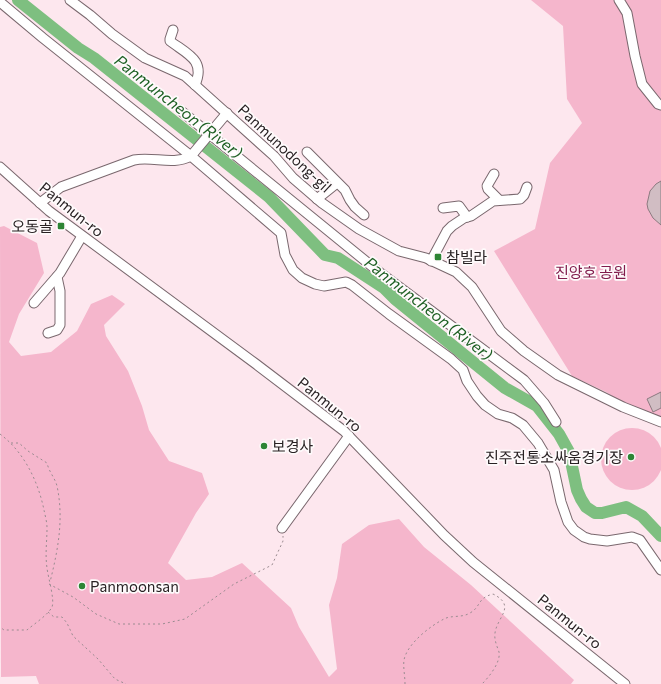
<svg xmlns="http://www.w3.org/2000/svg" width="661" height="684" font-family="Commissioner,'Noto Sans KR',sans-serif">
  <rect width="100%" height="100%" fill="#fde7ee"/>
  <!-- green -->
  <g fill="#f5b6cc">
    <path d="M531,0H661V421L635,410L606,392L572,376L494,251L535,229L550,163L582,123L567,99L563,26Z"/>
    <path d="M4,226L37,243L44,273L19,314L9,342L21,356L51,352L77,331L91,304L112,295L125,304L104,325L106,336L128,371L142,406L149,430L169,461L202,473L209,494L196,513L168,563L186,580L212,577L242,563L291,608L299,627L329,677L337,669L329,605L337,578L342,544L369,525L399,519L424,547L471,585L574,680L571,684H39L36,676L1,677L0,227Z"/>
    <circle cx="632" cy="459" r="31"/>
  </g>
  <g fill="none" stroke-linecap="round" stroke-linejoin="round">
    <!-- river -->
    <path stroke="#7ebf80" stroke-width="12" d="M18,0L78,48L94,58L269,197L325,255L338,258L384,288L395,299L505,388L537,406L559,434L569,452L577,490L581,499L586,507L595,513H602L626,507L642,516L661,536"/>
  </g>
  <!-- building -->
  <g fill="#d1bdc3" stroke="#8d7a80">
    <path d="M661,181V225L653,218L648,209L647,204L650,191L656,184Z"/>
    <path d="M661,392V408L653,412L647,399Z"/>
  </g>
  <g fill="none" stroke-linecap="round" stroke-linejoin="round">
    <defs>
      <g id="minor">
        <path d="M70,0L90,15L112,34L145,58L185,76L274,156L293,178L322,203L359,229L399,251L426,258L456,272L472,287L501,331L524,351L558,375L623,407L661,422"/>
        <path d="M619,0L627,13L635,56L642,84L658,104L661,105"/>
        <path d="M0,2L43,38L191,156L281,233L285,255L293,270L302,278L315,284L324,286L346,282L352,285L389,314L451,359L463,370L467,381L477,396L485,405L498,414L512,418L523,425L538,443L554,470L561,502L568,522L574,530L584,537L590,539L607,541L632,537L640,540L661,570"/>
        <path d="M173,30L170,39V41C187,54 206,60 195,85"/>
        <path d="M180,110L379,272L524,380L544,403L556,422"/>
        <path d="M307,152L345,190L350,200L355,207L364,215"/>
        <path d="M0,167L49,211L256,364L344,431L444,535L473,562L625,684"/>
        <path d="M494,174L487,186L488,189L499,200"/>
        <path d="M317,199L337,183"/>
        <path d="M40,203L61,187L134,160C154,156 172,166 191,156L227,113"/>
        <path d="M443,208L459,206L467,217"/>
        <path d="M431,261L447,231L452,226L464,218L471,216L493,201L520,199L524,195L527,187"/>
        <path d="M34,303L60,273L82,236"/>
        <path d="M48,333L57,330L60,325V291L57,277"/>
        <path d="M282,528L349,436"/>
      </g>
    </defs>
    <!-- minor casing -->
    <use href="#minor" stroke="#7a686e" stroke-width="11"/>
    <!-- path -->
    <g stroke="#9a8b90" stroke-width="1" stroke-dasharray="2 3" stroke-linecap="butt">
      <path d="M0,434C24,452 38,481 44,510C45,515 47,522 47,528C47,541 45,554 47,568C48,577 55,600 52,607C48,615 34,624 27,630H4L0,627"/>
      <path d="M11,443H19L28,451L47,463C49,472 55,478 57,486C64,519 58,550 50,582"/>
      <path d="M49,584L73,597L96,614L119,624H162L185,619L234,584L272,565L283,541V536"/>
      <path d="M48,612L54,617H62L67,623L73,636L98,659L115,679L126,684"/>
      <path d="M405,684C405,676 403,667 404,660C407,644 430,626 444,619C451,615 462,618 470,613C481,607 477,598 493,594C517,606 497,617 495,633C494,640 497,646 499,652C501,662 489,677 482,684"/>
    </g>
    <!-- minor -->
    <use href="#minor" stroke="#fff" stroke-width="9"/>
  </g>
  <!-- markers -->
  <g fill="#2d8535" stroke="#fefafb" stroke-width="1.5">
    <rect x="57" y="222" width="8" height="8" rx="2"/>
    <rect x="434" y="253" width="8" height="8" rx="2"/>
    <circle cx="264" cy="446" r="4"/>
    <circle cx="631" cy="457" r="4"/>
    <circle cx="82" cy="586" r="4"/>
  </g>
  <g text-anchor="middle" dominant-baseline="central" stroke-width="3.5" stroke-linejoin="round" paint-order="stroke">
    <!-- street labels -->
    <g font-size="15" fill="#282123" stroke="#fefafb">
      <text transform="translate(285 148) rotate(43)">Panmunodong-gil</text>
      <text transform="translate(72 209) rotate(39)">Panmun-ro</text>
      <text transform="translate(330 404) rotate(39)">Panmun-ro</text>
      <text transform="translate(570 621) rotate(39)">Panmun-ro</text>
    </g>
    <!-- poi labels -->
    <g font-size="15" fill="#282123" stroke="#fefafb" text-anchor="start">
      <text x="53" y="226" text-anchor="end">오동골</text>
      <text x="446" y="257">참빌라</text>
      <text x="272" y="446">보경사</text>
      <text x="623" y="457" text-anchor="end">진주전통소싸움경기장</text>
      <text x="90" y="586">Panmoonsan</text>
    </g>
    <!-- park labels -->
    <g font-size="15" fill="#811c4c" stroke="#fefafb">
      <text x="591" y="272">진양호 공원</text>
    </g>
    <!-- water labels -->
    <g font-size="16" font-style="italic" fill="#1d5f23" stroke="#fefafb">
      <text transform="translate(179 106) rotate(38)">Panmuncheon (River)</text>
      <text transform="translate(429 308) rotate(38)">Panmuncheon (River)</text>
    </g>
  </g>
</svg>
